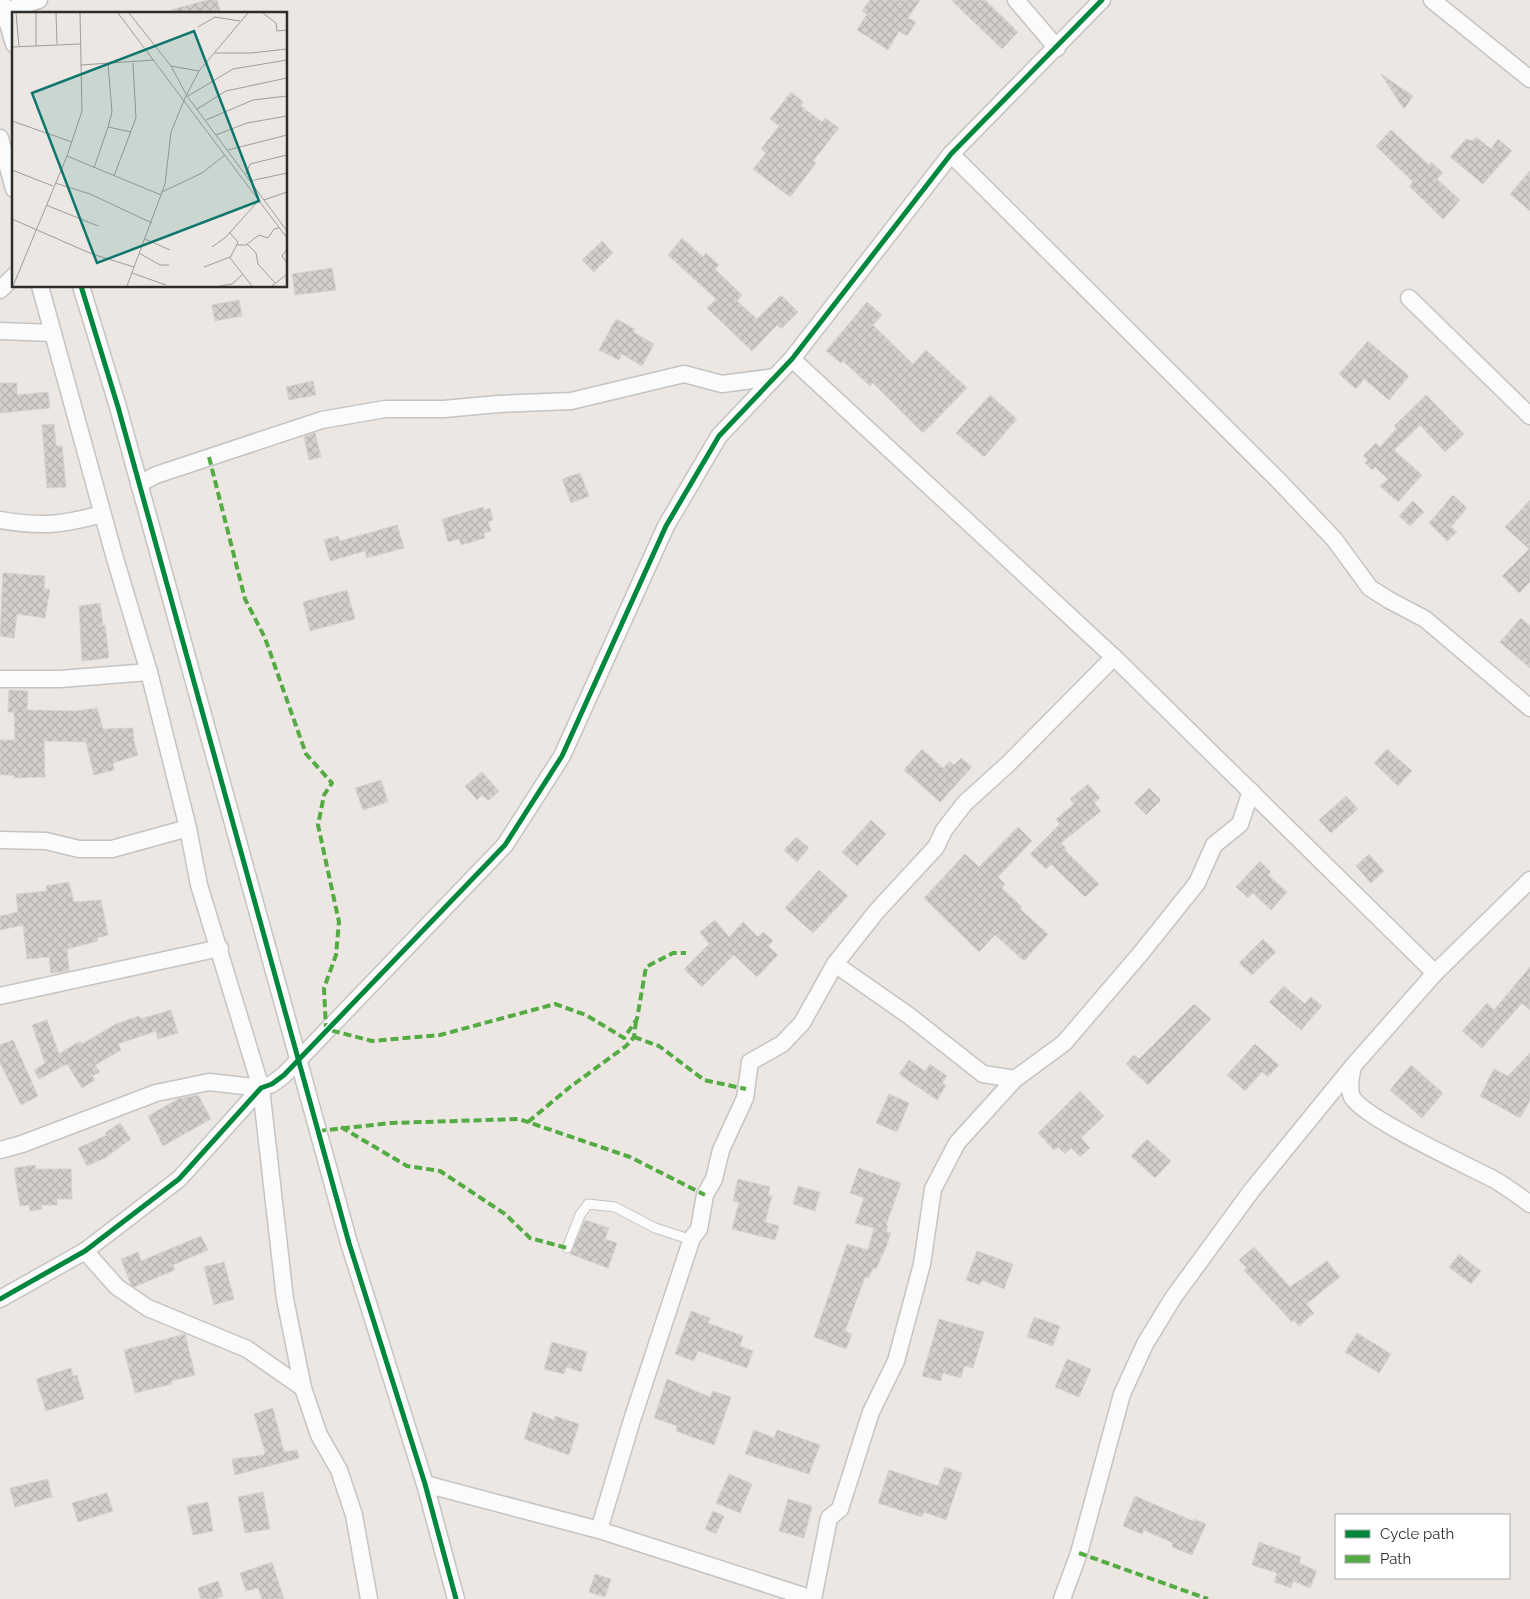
<svg xmlns="http://www.w3.org/2000/svg" width="1530" height="1599" font-family="Raleway,sans-serif">
  <defs>
    <pattern id="building-cross-hatch" width="8" height="8" patternUnits="userSpaceOnUse" patternTransform="scale(1.25)"><rect width="8" height="8" fill="#d2cfcc"/><path d="M0 0l8 8M0 8l8-8" fill="none" stroke="#b5b2b0"/></pattern>
  </defs>
  <rect width="100%" height="100%" fill="#ece7e2"/>
  <!-- building -->
  <g fill="url(#building-cross-hatch)" stroke="#d7d3ce">
    <path d="M207,0H217L221,14H172L171,10Z"/>
    <path d="M870,0H920L908,18L916,22L907,36L899,31L888,50L857,30L867,14L862,11Z"/>
    <path d="M951,0H985L1018,32L1002,49Z"/>
    <path d="M1381,74L1413,96L1404,109Z"/>
    <path d="M791,92L803,102L801,106L822,122L825,118L839,128L813,161L816,163L790,197L753,169L766,153L761,149L779,126L770,119Z"/>
    <path d="M1391,130L1429,165L1431,162L1443,173L1437,179L1460,200L1443,219L1409,186L1413,182L1376,146Z"/>
    <path d="M1476,137L1491,149L1498,139L1512,151L1483,184L1450,157L1466,139L1473,141Z"/>
    <path d="M1530,171V211L1510,194Z"/>
    <path d="M682,238L703,257L706,253L719,265L715,269L742,295L737,301L757,319L781,295L798,312L781,329L777,325L752,351L707,308L716,299L668,255Z"/>
    <path d="M602,241L613,253L594,272L582,260Z"/>
    <path d="M332,268L336,290L295,295L292,274Z"/>
    <path d="M239,300L242,316L215,321L212,305Z"/>
    <path d="M867,302L882,315L873,325L913,364L926,350L967,388L923,433L873,383L870,386L843,361L841,363L826,351Z"/>
    <path d="M616,319L635,329L633,332L654,344L642,366L622,354L619,360L599,350Z"/>
    <path d="M1368,341L1409,376L1389,400L1364,379L1356,389L1339,374Z"/>
    <path d="M313,381L316,395L289,400L286,387Z"/>
    <path d="M0,383H17V395L48,392L50,408L0,413Z"/>
    <path d="M990,395L1017,419L984,457L956,433Z"/>
    <path d="M1426,395L1464,434L1445,452L1420,425L1394,450L1422,475L1398,502L1380,486L1388,479L1375,467L1372,470L1365,463L1368,460L1363,456L1376,443L1380,447L1397,428L1394,426Z"/>
    <path d="M54,424L56,446H62L66,487L47,488L42,425Z"/>
    <path d="M315,433L321,457L309,460L304,437Z"/>
    <path d="M580,473L589,496L571,503L562,479Z"/>
    <path d="M1453,495L1467,508L1451,527L1457,532L1447,541L1429,523Z"/>
    <path d="M1530,500V582L1519,593L1502,576L1529,549L1505,527Z"/>
    <path d="M1413,501L1424,512L1410,526L1399,516Z"/>
    <path d="M483,507L484,510L490,508L493,520L488,522L491,531L484,533L485,538L461,545L459,539L448,542L442,519Z"/>
    <path d="M397,525L404,548L367,558L365,551L330,561L324,540L338,536L340,541Z"/>
    <path d="M3,573L45,576L44,589H50L45,618L17,614L14,638L0,636Z"/>
    <path d="M347,590L355,619L310,631L303,602Z"/>
    <path d="M100,603L103,626L105,625L109,658L82,661L79,606Z"/>
    <path d="M1521,618L1530,626V668L1500,642Z"/>
    <path d="M9,690L28,691L27,710L76,711L97,708L103,729L133,728L134,742L138,755L113,763L114,770L94,775L86,742L44,741L45,777L14,778V775H0V740H15L14,712H8Z"/>
    <path d="M922,749L943,768L950,761L954,765L961,758L972,767L940,802L904,770Z"/>
    <path d="M1387,749L1412,771L1398,786L1374,763Z"/>
    <path d="M482,772L499,791L488,801L482,795L477,800L465,786Z"/>
    <path d="M381,780L388,802L363,810L355,788Z"/>
    <path d="M1088,784L1100,798L1094,803L1101,811L1061,843L1066,848L1065,850L1099,884L1085,897L1051,864L1046,869L1030,854L1060,824L1056,819L1074,804L1070,799Z"/>
    <path d="M1149,788L1161,800L1146,815L1134,803Z"/>
    <path d="M1346,796L1358,809L1331,833L1319,820Z"/>
    <path d="M871,820L886,834L857,866L842,852Z"/>
    <path d="M1018,827L1032,841L998,877L1005,884L1002,888L1022,907L1020,909L1048,934L1024,961L995,935L979,952L924,898L965,854L979,867Z"/>
    <path d="M796,837L809,848L797,862L784,850Z"/>
    <path d="M1369,854L1384,871L1371,883L1356,866Z"/>
    <path d="M1260,861L1271,872L1268,875L1287,892L1271,910L1253,893L1248,898L1236,887Z"/>
    <path d="M819,870L848,896L813,933L785,908Z"/>
    <path d="M69,882L74,902L101,900L108,935L97,938L98,941L67,949L69,971L51,973L49,957L27,959L23,925L0,930V916L18,912L16,894L47,891L46,886Z"/>
    <path d="M715,920L729,937L743,922L758,937L763,932L773,941L768,946L778,955L757,977L734,955L702,987L684,969L709,944L700,932Z"/>
    <path d="M1263,939L1276,952L1252,975L1239,963Z"/>
    <path d="M1530,967V1010L1522,1003L1482,1048L1462,1031L1487,1003L1494,1010Z"/>
    <path d="M1284,986L1305,1004L1311,997L1322,1006L1301,1030L1269,1002Z"/>
    <path d="M1194,1004L1211,1019L1148,1085L1126,1064L1134,1055L1139,1059Z"/>
    <path d="M171,1010L178,1033L158,1039L156,1031L118,1044L121,1050L95,1065L100,1072L92,1076L95,1080L82,1088L67,1064L39,1079L34,1070L45,1063L32,1025L47,1020L59,1054L80,1041L82,1044L116,1024L139,1016L140,1019Z"/>
    <path d="M13,1040L38,1096L21,1105L0,1063V1045Z"/>
    <path d="M1255,1044L1279,1065L1268,1077L1262,1072L1245,1091L1227,1075Z"/>
    <path d="M1530,1053V1100L1520,1118L1480,1096L1494,1069L1508,1076Z"/>
    <path d="M909,1060L925,1071L930,1064L947,1076L942,1083L946,1086L937,1100L899,1074Z"/>
    <path d="M1411,1065L1443,1093L1422,1118L1390,1090Z"/>
    <path d="M1080,1091L1104,1116L1081,1138L1090,1148L1080,1157L1071,1148L1065,1154L1058,1147L1054,1150L1038,1133Z"/>
    <path d="M889,1094L909,1103L897,1132L876,1123Z"/>
    <path d="M198,1095L211,1119L163,1146L148,1116L178,1099Z"/>
    <path d="M120,1123L131,1139L105,1158L87,1166L78,1148L107,1135L105,1133Z"/>
    <path d="M1147,1139L1171,1161L1155,1178L1131,1156Z"/>
    <path d="M35,1165L36,1169H71L72,1199H57V1205H41L42,1209L30,1211L29,1205L20,1206L14,1168Z"/>
    <path d="M859,1168L901,1183L886,1225L888,1226L886,1232L891,1233L886,1247L876,1269L873,1268L869,1278L865,1277L845,1331L852,1334L846,1349L814,1337L847,1244L868,1250L874,1228L855,1223L864,1198L850,1193Z"/>
    <path d="M738,1179L770,1187L768,1195L772,1196L765,1222L779,1226L775,1240L732,1229L739,1202L733,1201Z"/>
    <path d="M798,1186L820,1192L815,1211L793,1204Z"/>
    <path d="M585,1220L609,1228L605,1239L617,1243L608,1268L570,1254Z"/>
    <path d="M201,1236L208,1250L173,1265L175,1270L134,1287L131,1285L121,1259L138,1252L141,1261Z"/>
    <path d="M1254,1247L1290,1287L1327,1261L1340,1277L1306,1304L1314,1313L1299,1326L1294,1320L1292,1322L1244,1270L1247,1268L1239,1260Z"/>
    <path d="M977,1251L1013,1264L1004,1289L982,1280L980,1285L966,1280Z"/>
    <path d="M1459,1254L1481,1271L1471,1284L1449,1267Z"/>
    <path d="M224,1262L234,1299L214,1305L204,1267Z"/>
    <path d="M691,1311L710,1318L708,1323L743,1336L740,1346L753,1351L747,1368L698,1351L694,1361L675,1354Z"/>
    <path d="M1034,1317L1060,1326L1053,1346L1027,1337Z"/>
    <path d="M939,1319L984,1332L973,1368L964,1366L961,1378L943,1373L941,1381L922,1376Z"/>
    <path d="M1357,1333L1391,1354L1379,1373L1345,1352Z"/>
    <path d="M185,1334L195,1375L171,1381L172,1384L135,1393L124,1350Z"/>
    <path d="M552,1342L587,1352L581,1372L566,1367L564,1374L544,1369Z"/>
    <path d="M1067,1359L1091,1369L1079,1397L1055,1387Z"/>
    <path d="M71,1368L73,1376L77,1375L84,1399L46,1411L36,1379Z"/>
    <path d="M667,1379L710,1397L713,1391L731,1397L714,1445L676,1431L677,1426L654,1418Z"/>
    <path d="M273,1408L284,1452L297,1450L299,1458L235,1475L232,1459L264,1455L265,1452L254,1414Z"/>
    <path d="M533,1412L554,1420L555,1416L579,1424L569,1455L524,1439Z"/>
    <path d="M754,1430L774,1438L777,1430L820,1445L809,1474L745,1454Z"/>
    <path d="M945,1467L962,1473L946,1520L924,1512L922,1517L878,1503L889,1470L938,1486Z"/>
    <path d="M729,1474L752,1484L740,1513L716,1503Z"/>
    <path d="M48,1479L52,1497L15,1507L10,1488Z"/>
    <path d="M263,1492L270,1529L245,1533L238,1497Z"/>
    <path d="M107,1493L113,1511L78,1522L72,1503Z"/>
    <path d="M1135,1496L1193,1521L1194,1519L1206,1524L1192,1555L1172,1547L1173,1543L1144,1530L1142,1534L1123,1526Z"/>
    <path d="M788,1499L812,1506L804,1538L779,1531Z"/>
    <path d="M208,1502L213,1531L193,1535L187,1506Z"/>
    <path d="M713,1511L724,1516L716,1534L705,1529Z"/>
    <path d="M1259,1542L1301,1557L1299,1563L1317,1571L1310,1588L1293,1581L1291,1588L1274,1582L1277,1573L1252,1565Z"/>
    <path d="M272,1562L284,1599H262L258,1588L246,1591L240,1573Z"/>
    <path d="M595,1574L611,1579L605,1597L589,1592Z"/>
    <path d="M218,1581L223,1596L215,1599H201L198,1588Z"/>
  </g>
  <g fill="none" stroke-linecap="round" stroke-linejoin="round">
    <defs>
      <path id="service" d="M567,1248L580,1215L588,1204L615,1207L655,1228L692,1240"/>
      <g id="minor">
        <path d="M1,0L14,44"/>
        <path d="M1016,0L1057,48"/>
        <path d="M1432,0L1530,79"/>
        <path d="M5,11L39,0"/>
        <path d="M0,138L14,189"/>
        <path d="M951,154L1280,482L1334,539L1370,588L1389,600L1425,619L1530,708"/>
        <path d="M40,286L114,555L149,672L188,828L199,885L261,1088L285,1299L303,1388L319,1435L339,1470L354,1515L369,1599"/>
        <path d="M81,286L118,407L349,1243L425,1484L456,1599"/>
        <path d="M0,290L14,276"/>
        <path d="M1409,298L1530,416"/>
        <path d="M0,331L53,333"/>
        <path d="M792,359L1118,661L1435,973"/>
        <path d="M139,484L156,475L322,420L385,409H444L498,404L571,401L684,374L722,384L775,377"/>
        <path d="M0,520C42,527 62,525 102,514"/>
        <path d="M0,679H60L149,672"/>
        <path d="M0,840L46,841L79,849H112L188,828"/>
        <path d="M835,964L908,1015L983,1074L1015,1079L1064,1043L1141,953L1197,883L1214,845L1240,824L1251,791"/>
        <path d="M0,996L220,948"/>
        <path d="M1353,1066C1351,1075 1348,1088 1352,1097C1365,1119 1467,1165 1495,1180C1507,1187 1519,1196 1530,1204"/>
        <path d="M0,1150L22,1144L156,1093L209,1082L261,1088"/>
        <path d="M85,1251L117,1287L148,1308L247,1349L303,1388"/>
        <path d="M0,1299L85,1251L179,1179L261,1088L272,1084L284,1075L505,845L562,756L666,526L719,436L792,359L951,154L1102,0"/>
        <path d="M425,1484L599,1530L813,1599L829,1518L840,1509L871,1412L896,1361L922,1264L933,1189L957,1143L1015,1079"/>
        <path d="M599,1530L632,1420L692,1238L699,1229L705,1195L714,1179L721,1150L745,1098L750,1062L782,1044L802,1023L835,964L876,912L936,847L944,830L965,803L1008,764L1114,657"/>
        <path d="M1062,1599L1079,1553L1122,1394L1145,1344L1173,1298L1252,1190L1353,1066L1435,973L1530,880"/>
      </g>
    </defs>
    <!-- service casing -->
    <use href="#service" stroke="#c5c4c3" stroke-width="11"/>
    <!-- minor casing -->
    <use href="#minor" stroke="#c5c4c3" stroke-width="19"/>
    <!-- service -->
    <use href="#service" stroke="#fcfbfb" stroke-width="9"/>
    <!-- minor -->
    <use href="#minor" stroke="#fcfbfb" stroke-width="16"/>
    <!-- quiet -->
    <g stroke="#54ab44" stroke-width="4" stroke-dasharray="8 4" stroke-linecap="butt">
      <path d="M209,457L245,599L265,638L306,754L332,783L324,795L318,825L339,922L336,955L324,988L326,1029L372,1041L440,1035L555,1004L586,1015L624,1038L637,1019L646,967L673,953H686"/>
      <path d="M634,1037L659,1046L704,1080L746,1089"/>
      <path d="M528,1122L570,1087L626,1046L634,1037L636,1021"/>
      <path d="M341,1127L407,1166L440,1171L505,1214L530,1238L567,1248"/>
      <path d="M318,1131L391,1123L519,1119L630,1157L705,1195"/>
      <path d="M1079,1553L1208,1599"/>
    </g>
    <defs>
      <g id="cycleway">
        <path d="M81,286L118,407L349,1243L425,1484L456,1599"/>
        <path d="M0,1299L85,1251L179,1179L261,1088L272,1084L284,1075L505,845L562,756L666,526L719,436L792,359L951,154L1102,0"/>
      </g>
    </defs>
    <!-- cycleway casing -->
    <use href="#cycleway" stroke="#fff" stroke-width="8"/>
    <!-- cycleway -->
    <use href="#cycleway" stroke="#00873e" stroke-width="5"/>
  </g>
  <!-- overview -->
  <g transform="translate(12 12)">
    <rect width="275" height="275" fill="#ece7e2"/>
    <path fill="none" stroke="#a09d9a" stroke-width="1" d="M4,1L7,34M44,1L45,32M106,1L275,226M117,1L159,54L175,84L275,219M251,1L264,11L265,19L275,18M186,15L203,5L228,9M24,34V1M0,35L68,32M203,41H239L275,37M69,53L142,48M159,54L187,59M176,84L221,57L275,48M185,97L214,79L275,66M194,108L241,88L275,84M0,109L60,130M96,115L100,100L96,52M204,123L235,111L275,104M216,138L275,123M55,144L149,183M82,156L96,115L119,120M0,158L41,174M234,162L238,152L275,143M102,164L124,106L121,51M238,169L275,161M43,171L78,182L140,211M150,180L190,161L213,143M252,188L275,180M34,193L86,214M0,207L80,242L122,255M217,220L226,230L218,246L240,274M133,227L158,238M235,232L244,241L246,252L263,271M225,233H234L247,223L256,226L262,217L267,216M200,235L214,225L247,188M275,237L270,244L275,251M127,241L148,253H157M192,255L218,245M120,261L154,273M1,274L55,144L70,99L68,1M115,274L153,172L159,120L173,86L187,59L236,1M208,274L220,272L231,262M260,274L275,262"/>
    <path fill="#0f766e" fill-opacity="0.15" stroke="#0f766e" stroke-width="2.5" d="M182,19L247,189L85,251L20,81Z"/>
    <rect width="275" height="275" fill="none" stroke="#2d2d2d" stroke-width="2.5"/>
  </g>
  <!-- legend -->
  <rect x="1335" y="1514" width="175" height="65" fill="#ffffff" stroke="#ababab"/>
  <rect x="1345" y="1530" width="25" height="8" fill="#00873e" stroke="#ababab"/>
  <text x="1380" y="1539" font-size="15" fill="#2d2d2d">Cycle path</text>
  <rect x="1345" y="1555" width="25" height="8" fill="#54ab44" stroke="#ababab"/>
  <text x="1380" y="1564" font-size="15" fill="#2d2d2d">Path</text>
</svg>
